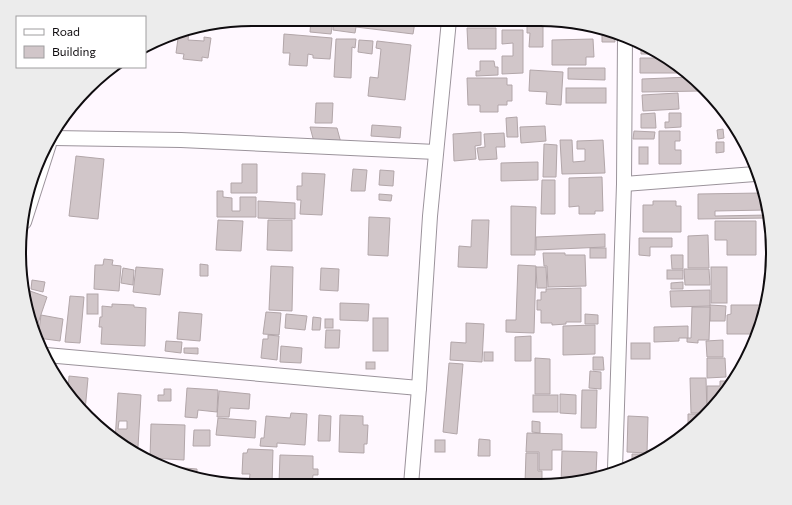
<svg xmlns="http://www.w3.org/2000/svg" width="792" height="505" font-family="Commissioner,sans-serif">
  <rect width="100%" height="100%" fill="#fff8ff"/>
  <!-- building -->
  <g fill="#d1c6c9" stroke="#b2a6a9" fill-rule="evenodd">
    <path d="M252,19H258V24L233,22Z"/>
    <path d="M311,19L333,21L331,34L310,32Z"/>
    <path d="M334,20H394L415,22L413,34L356,27L355,33L333,30Z"/>
    <path d="M527,26H543V47H529L530,33H527Z"/>
    <path d="M467,28H496V49H468Z"/>
    <path d="M602,29L614,33L615,42H602Z"/>
    <path d="M502,30H523V73L502,74V56H513V43L502,44Z"/>
    <path d="M179,31L189,32L188,40L204,41V37L211,38L208,58L202,57V61L183,59L184,54L176,53Z"/>
    <path d="M284,34L332,38L330,59L313,58V55L308,54L307,66L289,65L290,53H283Z"/>
    <path d="M336,39H356L355,48L352,47L351,78L334,77Z"/>
    <path d="M593,39L594,57H586V65H552V40Z"/>
    <path d="M359,40L373,41L372,54L358,52Z"/>
    <path d="M377,41L411,45L405,100L368,96L370,77L378,78L381,49L376,48Z"/>
    <path d="M641,44L658,54H641Z"/>
    <path d="M640,58H666L682,67L687,73H640Z"/>
    <path d="M480,61H494L495,67H498V75L476,76V71H480Z"/>
    <path d="M568,68H605V80L568,79Z"/>
    <path d="M530,70L563,72L561,105L546,104L547,92L529,91Z"/>
    <path d="M691,77L702,91L642,92V79Z"/>
    <path d="M467,78H507V85H512V101H507V105H498V112H480V105H468Z"/>
    <rect x="566" y="88" width="40" height="15"/>
    <path d="M678,93L679,109L643,111L642,95Z"/>
    <path d="M316,103H333L332,123H315Z"/>
    <path d="M655,113L656,128H641V114Z"/>
    <path d="M669,113H681V127L665,128V122H669Z"/>
    <path d="M517,117L518,137H507L506,118Z"/>
    <path d="M372,125L401,127L400,138L371,136Z"/>
    <path d="M545,126L546,141L521,143L520,127Z"/>
    <path d="M310,127L337,128L341,143L314,142Z"/>
    <path d="M723,129L724,138L718,139L717,130Z"/>
    <path d="M634,131L655,132L654,139H633Z"/>
    <path d="M659,131H680V141H675V150H681V164H659Z"/>
    <path d="M481,132V145L475,146L476,159L454,161L453,134Z"/>
    <path d="M504,133L505,147H496L497,159L479,160L477,148L485,147L484,134Z"/>
    <path d="M560,140H572L573,162L585,161V149H577V141L603,140L605,173L562,174Z"/>
    <path d="M716,142H724V152L716,153Z"/>
    <path d="M544,144L557,145L556,177H543Z"/>
    <rect x="639" y="147" width="9" height="17"/>
    <path d="M76,156L104,159L98,219L69,216Z"/>
    <path d="M538,162V180L501,181V163Z"/>
    <path d="M242,164H257V193H231V183H242Z"/>
    <path d="M353,169L367,170L365,191H351Z"/>
    <path d="M380,170L394,171L393,186L379,185Z"/>
    <path d="M302,173L325,174L322,215L300,214L301,200H297V186H302Z"/>
    <path d="M602,177L603,211H595V214H579V206L569,207V178Z"/>
    <path d="M542,180H555V214H541Z"/>
    <path d="M217,191H223V197L232,198V211H240V197H256V217H217Z"/>
    <path d="M761,193L767,210L715,211V216L768,215L770,218L698,219V194Z"/>
    <path d="M379,194L392,195L391,201L379,200Z"/>
    <path d="M258,201L295,203V219L258,218Z"/>
    <path d="M653,201H676V206H681V232H643V205H653Z"/>
    <path d="M511,206L536,207L535,255H511Z"/>
    <path d="M369,217L390,218L388,256L368,255Z"/>
    <path d="M218,220L243,221L241,251L216,250Z"/>
    <path d="M268,220H292V251L267,250Z"/>
    <path d="M472,220H489L487,268L458,267L459,246L471,247Z"/>
    <path d="M715,221H756V255H727V240H715Z"/>
    <path d="M605,234V247L536,250V237Z"/>
    <path d="M708,235L709,268H688V236Z"/>
    <path d="M639,238H672V247H650V256L639,255Z"/>
    <rect x="590" y="248" width="16" height="10"/>
    <path d="M543,253H565V255H585L586,286L548,287L547,266H544Z"/>
    <path d="M671,255H683V269H672Z"/>
    <path d="M104,259L113,260L112,265L121,266L119,291L94,289L95,265H103Z"/>
    <path d="M200,264L208,265V276H200Z"/>
    <path d="M518,265L536,266L534,333L506,332V320H516Z"/>
    <path d="M271,266L293,267L292,311L269,310Z"/>
    <path d="M136,267L163,269L160,295L133,292Z"/>
    <path d="M536,267H546L547,288H537Z"/>
    <rect x="711" y="267" width="16" height="36"/>
    <path d="M123,268L134,270L133,285L121,283Z"/>
    <path d="M321,268L339,269L338,291L320,290Z"/>
    <path d="M684,269H709L710,285H685Z"/>
    <rect x="667" y="270" width="16" height="9"/>
    <path d="M32,280L45,282L43,292L31,289Z"/>
    <path d="M683,282V289H671V283Z"/>
    <path d="M581,288V322H566V324L552,325V323H541V310H537V300H541V292H546V289Z"/>
    <path d="M710,290V306L671,307L670,291Z"/>
    <path d="M30,291L47,297L35,332L27,313L26,305Z"/>
    <rect x="87" y="294" width="11" height="20"/>
    <path d="M70,296L84,297L80,343L65,342Z"/>
    <path d="M340,303L369,304L368,321L340,320Z"/>
    <path d="M112,304L134,305V307L146,308L145,346L101,344L102,327H99L100,317H102V306L112,307Z"/>
    <path d="M710,305L726,306L725,321H710Z"/>
    <path d="M731,305H765V313L763,317H761V321L755,334H727V315L731,314Z"/>
    <path d="M692,307H710L709,340H698V343L687,342V338H691Z"/>
    <path d="M179,312L202,314L200,341L177,339Z"/>
    <path d="M266,312L281,313L279,335L263,334Z"/>
    <path d="M286,314L307,316L305,330L285,328Z"/>
    <path d="M585,314L598,315V324H585Z"/>
    <path d="M41,315L63,319L60,341L38,338Z"/>
    <path d="M313,317L321,318L320,330H312Z"/>
    <rect x="373" y="318" width="15" height="33"/>
    <rect x="325" y="319" width="8" height="9"/>
    <path d="M466,323L484,324L482,362L450,360L451,342L466,343Z"/>
    <path d="M595,325V354L563,355V326Z"/>
    <path d="M688,326V338H679V341L654,342V327Z"/>
    <path d="M326,330H340L339,348H325Z"/>
    <path d="M268,335L279,336L277,360L261,358L263,339H268Z"/>
    <path d="M531,336V361H515V337Z"/>
    <path d="M723,340V357H707L706,341Z"/>
    <path d="M166,341L182,342L181,353L165,351Z"/>
    <rect x="631" y="343" width="19" height="16"/>
    <path d="M281,346L302,348L301,363L280,362Z"/>
    <path d="M184,348H198V354L184,353Z"/>
    <rect x="484" y="352" width="9" height="9"/>
    <path d="M593,357H603L604,370H593Z"/>
    <path d="M535,358L550,359V394H535Z"/>
    <path d="M707,358H725L726,377L707,378Z"/>
    <rect x="366" y="362" width="9" height="7"/>
    <path d="M449,363L463,364L457,434L443,432Z"/>
    <path d="M590,371L601,372V389L589,388Z"/>
    <path d="M69,376L88,378L85,411L68,393Z"/>
    <path d="M690,378H706L707,413H691Z"/>
    <path d="M720,381H730V384L725,395L707,412V386H720Z"/>
    <path d="M187,388L218,390L217,412L198,410L197,418L185,417Z"/>
    <path d="M164,389H171V401H158V395H164Z"/>
    <path d="M582,390H597L596,428H581Z"/>
    <path d="M219,391L250,394L249,409L230,408L229,417H217Z"/>
    <path d="M118,393L141,395L138,447L125,446L115,441ZM119,421H127V429H118Z"/>
    <path d="M560,394L576,395V414L560,413Z"/>
    <rect x="533" y="395" width="25" height="17"/>
    <path d="M291,413L307,414L305,445L277,443V447L260,446L261,438H264L266,416L290,418Z"/>
    <path d="M688,414H704V416L688,432Z"/>
    <path d="M319,415L331,416L330,441H318Z"/>
    <path d="M340,415L363,416V425H368L367,444H364V453L339,452Z"/>
    <path d="M628,416L648,417L647,453L627,452Z"/>
    <path d="M218,418L256,421L255,438L216,435Z"/>
    <path d="M532,421L540,422V433L532,432Z"/>
    <path d="M151,424L185,425L184,460L150,458Z"/>
    <path d="M194,430H210V446H193Z"/>
    <path d="M527,433L562,434V450H552V470H539V452H526Z"/>
    <path d="M479,439L490,440V456H478Z"/>
    <rect x="435" y="440" width="10" height="12"/>
    <path d="M248,449L273,450L272,484H254V483H249L250,474H242L243,453H247Z"/>
    <path d="M562,451L597,452L596,474L561,484Z"/>
    <path d="M526,453H538V471H542V483H525Z"/>
    <path d="M632,454H656L643,462L632,465Z"/>
    <path d="M280,455L313,456V469H318V475H313L312,484L279,483Z"/>
    <path d="M159,466L197,469V477L163,468Z"/>
  </g>
  <g fill="none" stroke-linecap="round" stroke-linejoin="round">
    <defs>
      <g id="street">
        <path d="M53,138L181,140L436,152"/>
        <path d="M624,184L755,174"/>
        <path d="M24,222L49,144"/>
        <path d="M46,355L419,388"/>
        <path d="M615,469L624,184L625,36"/>
        <path d="M411,485L419,388L430,216L449,20"/>
      </g>
    </defs>
    <!-- street casing -->
    <use href="#street" stroke="#9b939b" stroke-width="16"/>
    <!-- street -->
    <use href="#street" stroke="#fff" stroke-width="14"/>
  </g>
  <!-- crop -->
  <path d="M0 0H792V505H0ZM252 26H540A226 226 0 0 1 766 252V253A226 226 0 0 1 540 479H252A226 226 0 0 1 26 253V252A226 226 0 0 1 252 26Z" fill="#ececec" fill-rule="evenodd"/>
  <path fill="none" stroke="#0f0c0f" stroke-width="2" d="M252 26H540A226 226 0 0 1 766 252V253A226 226 0 0 1 540 479H252A226 226 0 0 1 26 253V252A226 226 0 0 1 252 26Z"/>
  <!-- legend -->
  <rect x="16" y="16" width="130" height="52" fill="#ffffff" stroke="#9f9e9f"/>
  <rect x="24" y="29" width="20" height="6" fill="#ffffff" stroke="#9f9e9f"/>
  <text x="52" y="36" font-size="12" fill="#0f0c0f">Road</text>
  <rect x="24" y="46" width="20" height="12" fill="#d1c6c9" stroke="#9f9e9f"/>
  <text x="52" y="56" font-size="12" fill="#0f0c0f">Building</text>
</svg>
